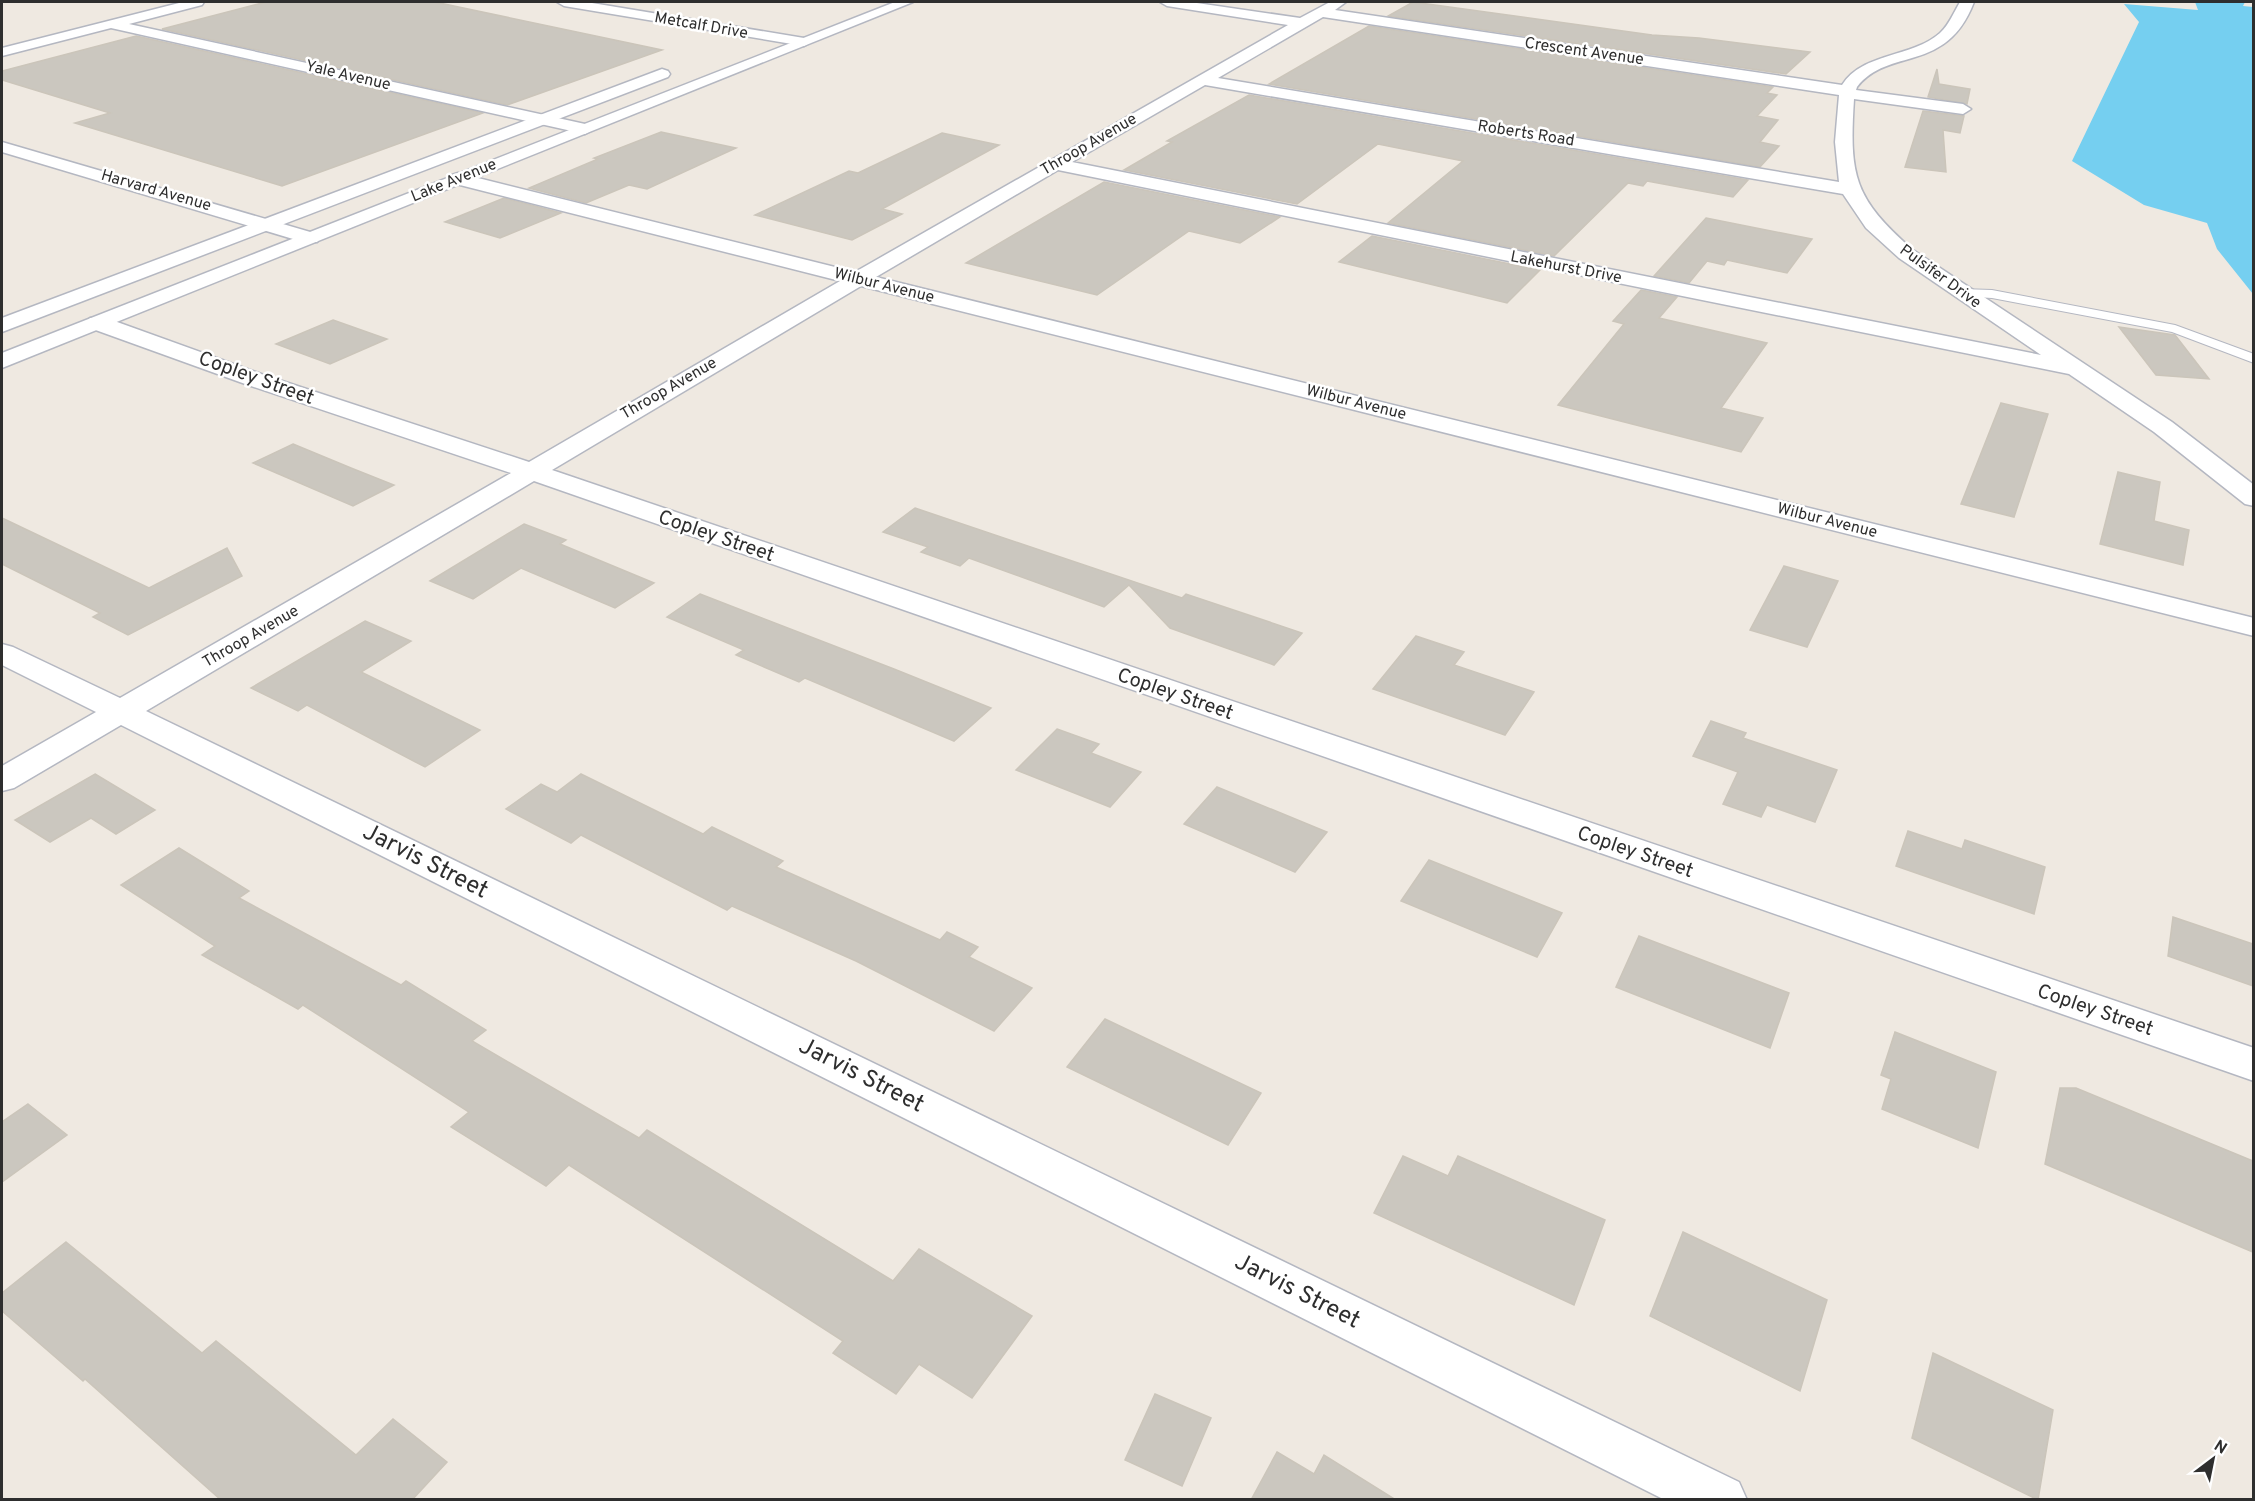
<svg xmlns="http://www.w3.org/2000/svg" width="2255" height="1501" font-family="Overpass,sans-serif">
  <rect width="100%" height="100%" fill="#efe9e1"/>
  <!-- water -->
  <path fill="#75cff0" d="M2195,2H2245L2243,6L2253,7V294L2217,249L2207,223L2144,205L2072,161L2139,22L2124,4L2198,10Z"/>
  <!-- building -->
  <g fill="#cbc7bf" stroke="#cbc5ba" stroke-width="1.5">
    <path d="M266,2H435L662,50L507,105L162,29Z"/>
    <path d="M1413,2L1652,35L1699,38L1810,52L1786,74L1388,16Z"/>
    <path d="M1369,26L1773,87L1767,93L1777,95L1757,116L1778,120L1760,142L1779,146L1760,167L1269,84Z"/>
    <path d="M136,36L483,113L282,186L75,123L110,113L2,80V71Z"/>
    <path d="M1937,69L1939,84L1970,89L1967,104L1928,97Z"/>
    <path d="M1249,95L1748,180L1733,197L1647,181L1643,186L1628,183L1554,256L1388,223L1463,161L1378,144L1297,204L1124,170L1172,142L1167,141Z"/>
    <path d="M1923,111L1964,116L1960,133L1943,130L1946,172L1905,167Z"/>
    <path d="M661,132L736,148L647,189L629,185L586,203L529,188L598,159L594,158Z"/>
    <path d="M942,133L999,145L882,209L902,214L852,240L755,215L849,171L858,173Z"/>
    <path d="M1104,182L1280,217L1240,243L1189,231L1097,295L966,263Z"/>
    <path d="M504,198L561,213L500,238L445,222Z"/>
    <path d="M1706,218L1812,239L1787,273L1727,260L1724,265L1707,261L1689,283L1654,276Z"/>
    <path d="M1372,236L1540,270L1507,303L1339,262Z"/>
    <path d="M1641,290L1677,297L1659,318L1767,343L1721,408L1763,418L1741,452L1558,405L1624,324L1613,321Z"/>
    <path d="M333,320L387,339L330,364L276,344Z"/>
    <path d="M2119,327L2175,335L2209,379L2156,375Z"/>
    <path d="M2001,403L2048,414L2014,517L1961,504Z"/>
    <path d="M293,444L351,468L394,485L353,506L253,463Z"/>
    <path d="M2118,472L2160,482L2154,521L2189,530L2183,565L2100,544Z"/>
    <path d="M915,508L1182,598L1186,594L1302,633L1274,665L1170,628L1129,585L1104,607L969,558L960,566L921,552L928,547L883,532Z"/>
    <path d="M2,518L149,588L227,548L242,576L128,635L93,617L100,613L2,564Z"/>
    <path d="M524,524L566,540L560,544L654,583L615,608L521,568L473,599L430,581Z"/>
    <path d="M1784,566L1838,581L1807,647L1750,630Z"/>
    <path d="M700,594L894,669L991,708L954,741L805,678L799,682L736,655L744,650L667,617Z"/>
    <path d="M365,621L411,641L361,672L480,730L425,767L307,705L298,711L251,688Z"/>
    <path d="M1416,636L1464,652L1454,665L1534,692L1505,735L1373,689Z"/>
    <path d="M1711,721L1746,733L1743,738L1837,770L1815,822L1767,805L1761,817L1723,804L1738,772L1693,756Z"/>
    <path d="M1057,729L1099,744L1091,753L1141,772L1110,807L1016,770Z"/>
    <path d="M95,774L155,810L116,834L91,818L50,842L15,820Z"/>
    <path d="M581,774L703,834L712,827L783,861L776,867L940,940L947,932L978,947L969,957L1032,988L994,1031L856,961L732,906L727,910L581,835L571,843L506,809L541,784L557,792Z"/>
    <path d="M1217,787L1327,832L1295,872L1184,824Z"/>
    <path d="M1908,831L1962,849L1965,840L2045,867L2034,914L1896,866Z"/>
    <path d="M179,848L249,891L239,898L401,985L406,981L486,1030L472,1041L639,1138L647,1130L893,1281L919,1249L1032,1316L972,1398L919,1364L896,1394L833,1353L843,1341L569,1165L546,1186L451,1127L469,1112L303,1005L298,1009L202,955L215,946L121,885Z"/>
    <path d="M1429,860L1562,913L1537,957L1401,901Z"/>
    <path d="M2173,917L2253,944V986L2168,956Z"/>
    <path d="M1639,936L1789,993L1770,1048L1616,987Z"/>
    <path d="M1105,1019L1261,1093L1228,1145L1067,1067Z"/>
    <path d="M1895,1032L1996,1072L1978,1148L1882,1109L1891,1079L1881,1075Z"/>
    <path d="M2060,1088H2076L2253,1161V1252L2045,1164Z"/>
    <path d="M28,1104L67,1135L2,1182V1122Z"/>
    <path d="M1403,1156L1448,1176L1458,1156L1605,1220L1574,1305L1374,1213Z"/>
    <path d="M1683,1232L1827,1300L1800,1391L1650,1316Z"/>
    <path d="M66,1242L202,1353L216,1341L356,1455L393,1419L447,1462L412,1500H221L85,1379L83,1381L2,1311V1293Z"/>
    <path d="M1933,1353L2053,1410L2038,1500L1912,1438Z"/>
    <path d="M1155,1394L1211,1418L1182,1486L1125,1460Z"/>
    <path d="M1277,1452L1314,1474L1324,1455L1396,1500H1251Z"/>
  </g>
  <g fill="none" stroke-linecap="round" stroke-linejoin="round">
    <defs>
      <path id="service" d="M1961,289L1992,290L2175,325L2254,354V363L2172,332L1992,298L1957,296L1955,293Z"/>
      <g id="minor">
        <path d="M183,2H204L202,5L129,24L585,124L594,129L585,134L111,28L2,56V48Z"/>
        <path d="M1160,2H1190L1300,18L1330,2H1346L1335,10L1842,85C1863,52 1912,58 1940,33C1949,25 1954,12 1960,2H1974C1946,75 1889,46 1857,87L1856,90L1963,104L1971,109L1963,114L1854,99C1849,177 1854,198 1913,250L2172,422L2254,485V506L2245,504L2154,432L2069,374L1058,170L876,277L2254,618V636L861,286L552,470L2254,1048V1081L534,481L146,711L1739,1482L1747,1500H1665L121,725L14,788L2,791V766L96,712L2,665V644L13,647L120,698L511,473L248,385L90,328L87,323L90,318H106L264,375L529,462L840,281L452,183L449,179L452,175L458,173L855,272L1288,25L1167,6ZM1323,17L1839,95L1835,142L1839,182L1218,78ZM1205,85L1843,194L1866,228L1899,258L2041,355L1072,162Z"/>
        <path d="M2,142L317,234L320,238L317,242H303L2,152Z"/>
      </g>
      <path id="tertiary" d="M557,2H586L804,38L811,42L804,46L564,6Z"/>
      <g id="secondary">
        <path d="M895,2H913L2,368V353Z"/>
        <path d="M662,69L668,71L670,74L668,77L2,332V318Z"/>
      </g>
    </defs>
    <!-- service casing -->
    <use href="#service" stroke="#b4b7c1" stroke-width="2"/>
    <!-- minor casing -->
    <use href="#minor" stroke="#b4b7c1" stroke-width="3"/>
    <!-- tertiary casing -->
    <use href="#tertiary" stroke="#b4b7c1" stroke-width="3"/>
    <!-- secondary casing -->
    <use href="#secondary" stroke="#b4b7c1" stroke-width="3"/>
    <!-- service -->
    <use href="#service" fill="#fff" fill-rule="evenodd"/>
    <!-- minor -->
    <use href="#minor" fill="#fff" fill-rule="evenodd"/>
    <!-- tertiary -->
    <use href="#tertiary" fill="#fff" fill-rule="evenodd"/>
    <!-- secondary -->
    <use href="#secondary" fill="#fff" fill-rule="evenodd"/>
  </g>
  <g text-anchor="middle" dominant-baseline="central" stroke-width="5" stroke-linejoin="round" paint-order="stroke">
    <!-- far-street labels -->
    <g font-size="16" fill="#2e2e2e" stroke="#fff">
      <text transform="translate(701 26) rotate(10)">Metcalf Drive</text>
      <text transform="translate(1584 52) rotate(8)">Crescent Avenue</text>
      <text transform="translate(348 76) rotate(13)">Yale Avenue</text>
      <text transform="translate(1526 134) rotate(9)">Roberts Road</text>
      <text transform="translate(1089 145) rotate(-30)">Throop Avenue</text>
      <text transform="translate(454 181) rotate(-22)">Lake Avenue</text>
      <text transform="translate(156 191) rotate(16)">Harvard Avenue</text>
      <text transform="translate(1566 268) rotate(11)">Lakehurst Drive</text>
      <text transform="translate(1940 277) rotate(36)">Pulsifer Drive</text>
      <text transform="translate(884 286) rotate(14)">Wilbur Avenue</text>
      <text transform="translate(669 389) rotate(-30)">Throop Avenue</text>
      <text transform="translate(1356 403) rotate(14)">Wilbur Avenue</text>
      <text transform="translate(1827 521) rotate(14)">Wilbur Avenue</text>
      <text transform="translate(251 637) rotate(-30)">Throop Avenue</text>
    </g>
    <!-- street labels -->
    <g font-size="20" fill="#2e2e2e" stroke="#fff">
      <text transform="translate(256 379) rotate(20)">Copley Street</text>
      <text transform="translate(716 537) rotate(19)">Copley Street</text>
      <text transform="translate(1175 695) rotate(19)">Copley Street</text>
      <text transform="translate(1635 853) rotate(19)">Copley Street</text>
      <text transform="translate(2095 1011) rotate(19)">Copley Street</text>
    </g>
    <!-- near-street labels -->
    <g font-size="24" fill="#2e2e2e" stroke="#fff">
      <text transform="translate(425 862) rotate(27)">Jarvis Street</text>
      <text transform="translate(861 1076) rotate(27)">Jarvis Street</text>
      <text transform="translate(1297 1292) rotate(27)">Jarvis Street</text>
    </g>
  </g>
  <!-- border -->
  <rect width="2255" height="1501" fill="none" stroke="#2e2e2e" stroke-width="6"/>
  <!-- north arrow -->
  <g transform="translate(2213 1459) rotate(32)" stroke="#ffffff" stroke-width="4.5" paint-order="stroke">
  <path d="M0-4.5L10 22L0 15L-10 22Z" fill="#2e2e2e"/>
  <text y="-9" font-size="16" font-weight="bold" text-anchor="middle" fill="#2e2e2e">N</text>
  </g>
</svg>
